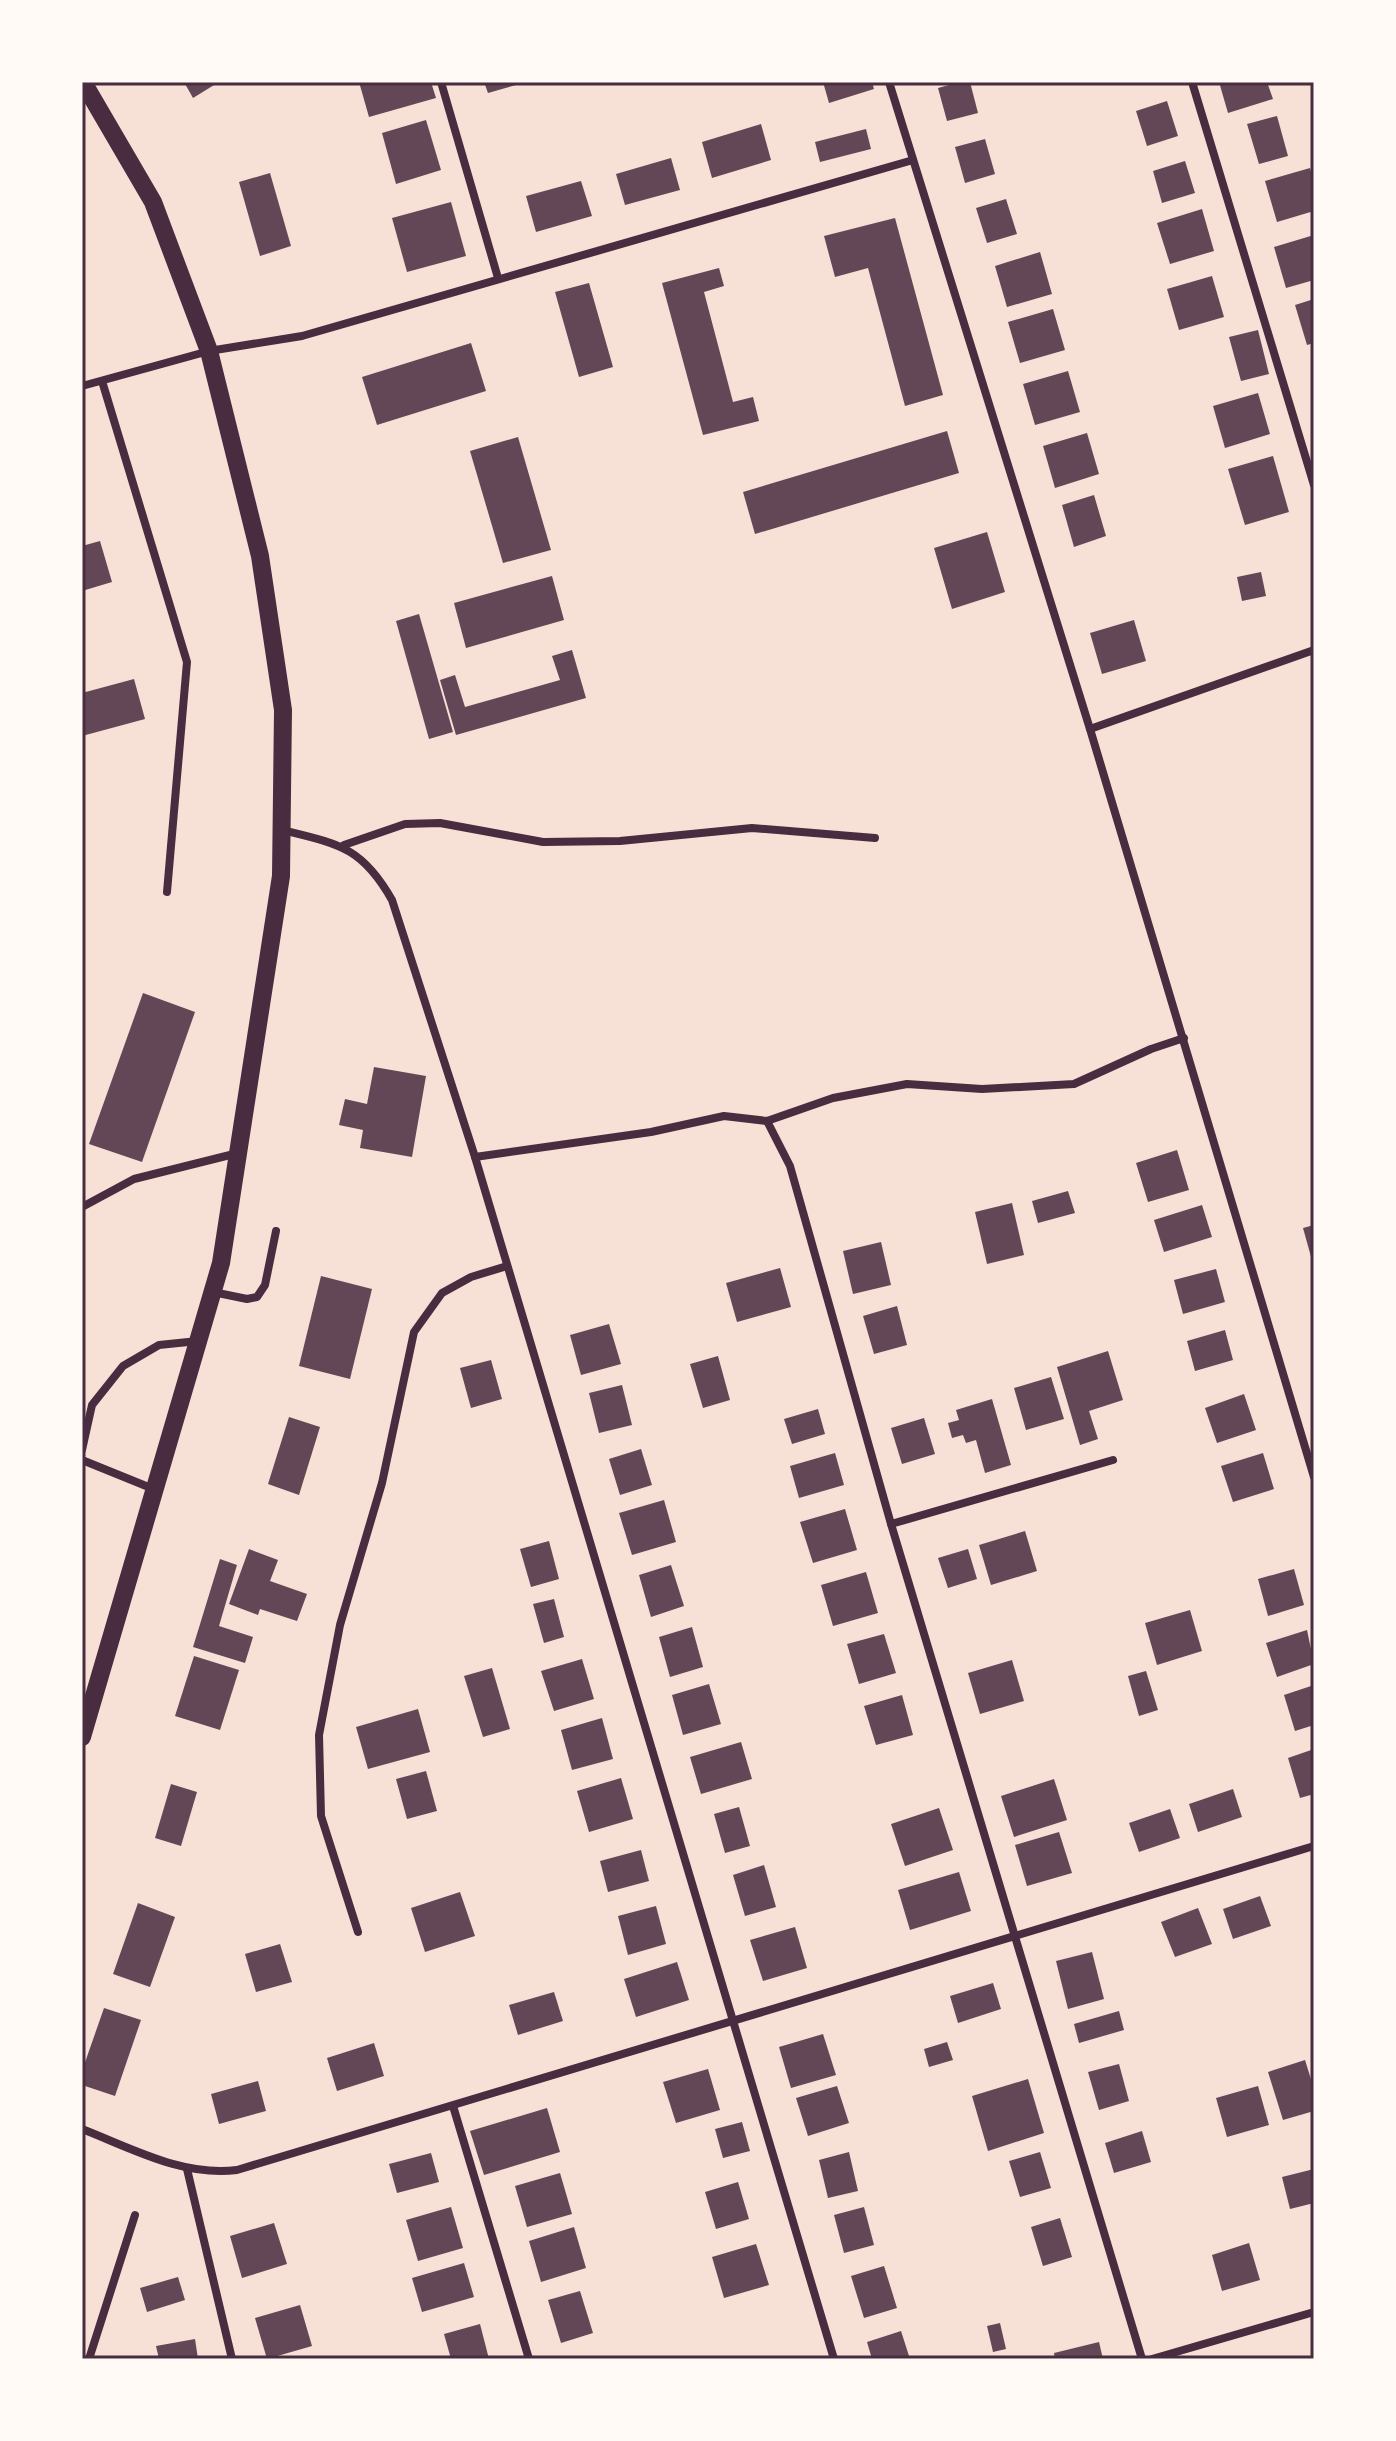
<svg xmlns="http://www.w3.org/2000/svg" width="1396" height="2441" font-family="'Noto Sans',sans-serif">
  <rect width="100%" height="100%" fill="#f7e1d7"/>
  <!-- building -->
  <g fill="#644757">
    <path d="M184,82H219L193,98Z"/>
    <path d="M359,82H431L436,98L369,117Z"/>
    <path d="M484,82H523V83L488,93Z"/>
    <path d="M823,82H872L874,89L829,103Z"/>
    <path d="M960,82H970L978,113L947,121L938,88Z"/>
    <path d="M1219,82H1267L1273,99L1228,113Z"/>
    <path d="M1167,101L1178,136L1147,146L1136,111Z"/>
    <path d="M1277,116L1288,156L1259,164L1247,124Z"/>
    <path d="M426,120L441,170L396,184L382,133Z"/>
    <path d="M761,124L771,160L712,178L702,142Z"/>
    <path d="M866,129L871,149L820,162L815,142Z"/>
    <path d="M985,139L995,174L965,183L955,147Z"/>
    <path d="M671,158L680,190L625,205L616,174Z"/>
    <path d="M1185,161L1195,193L1162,203L1153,171Z"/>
    <path d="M1310,168L1314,182V211L1277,222L1265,181Z"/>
    <path d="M270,173L291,246L260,256L239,182Z"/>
    <path d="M581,181L592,216L536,232L526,196Z"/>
    <path d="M1006,199L1017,234L987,243L976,208Z"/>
    <path d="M451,202L466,256L407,272L392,218Z"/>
    <path d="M1202,209L1214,251L1170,264L1157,223Z"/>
    <path d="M895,218L943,395L905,406L868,268L835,277L824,236Z"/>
    <path d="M1314,235V280L1286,288L1274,247Z"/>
    <path d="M1040,252L1052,294L1007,307L995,266Z"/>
    <path d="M719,268L724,286L704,292L733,402L753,397L759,421L703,435L662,283Z"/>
    <path d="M1212,276L1224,317L1179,330L1167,289Z"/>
    <path d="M589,283L613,367L579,377L555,292Z"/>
    <path d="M1314,299V343L1307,345L1295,305Z"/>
    <path d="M1053,309L1065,350L1020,363L1008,322Z"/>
    <path d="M1258,330L1269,374L1241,381L1229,337Z"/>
    <path d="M471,343L486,391L377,425L362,377Z"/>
    <path d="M1068,371L1080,412L1035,425L1023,384Z"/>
    <path d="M1258,393L1270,434L1225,448L1213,406Z"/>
    <path d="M947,431L959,473L755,534L743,492Z"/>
    <path d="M1087,433L1099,474L1055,488L1043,446Z"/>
    <path d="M518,437L551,550L503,563L470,451Z"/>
    <path d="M1273,456L1289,512L1245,525L1228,469Z"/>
    <path d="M1094,495L1106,536L1074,547L1062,505Z"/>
    <path d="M987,532L1005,592L952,609L934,548Z"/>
    <path d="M100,541L112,582L82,591V546Z"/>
    <path d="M1261,572L1266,596L1242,601L1237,577Z"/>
    <path d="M552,576L564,620L466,648L454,603Z"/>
    <path d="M419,614L453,732L429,739L396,621Z"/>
    <path d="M1134,620L1146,661L1102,674L1090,633Z"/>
    <path d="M572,650L586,698L456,735L440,680L455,675L465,707L560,680L552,656Z"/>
    <path d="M134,679L145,719L82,736V693Z"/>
    <path d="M143,993L195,1012L142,1162L89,1144Z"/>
    <path d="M374,1067L426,1076L412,1157L360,1148L363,1130L339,1125L345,1099L367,1104Z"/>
    <path d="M1177,1150L1189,1190L1148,1202L1136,1163Z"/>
    <path d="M1068,1191L1075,1213L1038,1223L1032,1201Z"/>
    <path d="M1012,1203L1024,1255L987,1264L975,1212Z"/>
    <path d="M1202,1205L1212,1237L1164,1252L1154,1220Z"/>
    <path d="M1314,1225V1264H1313L1303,1228Z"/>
    <path d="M881,1242L891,1285L853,1294L843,1251Z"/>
    <path d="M780,1268L791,1307L737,1322L726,1283Z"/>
    <path d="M1216,1269L1225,1302L1183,1314L1174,1280Z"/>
    <path d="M321,1276L372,1289L350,1379L299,1366Z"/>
    <path d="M897,1306L907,1345L874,1354L863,1316Z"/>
    <path d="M609,1324L621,1364L581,1375L570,1335Z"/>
    <path d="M1225,1330L1233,1360L1195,1371L1187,1341Z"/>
    <path d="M1108,1351L1123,1400L1089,1411L1098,1439L1080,1445L1057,1367Z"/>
    <path d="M718,1356L730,1400L703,1408L690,1364Z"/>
    <path d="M491,1360L502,1399L471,1408L460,1368Z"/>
    <path d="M1051,1377L1064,1419L1026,1430L1014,1388Z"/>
    <path d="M622,1385L632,1425L599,1433L589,1393Z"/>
    <path d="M1244,1394L1256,1430L1217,1443L1205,1408Z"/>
    <path d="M992,1399L1011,1465L985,1473L976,1440L966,1443L963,1435L952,1438L948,1423L959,1420L956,1410Z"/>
    <path d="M818,1409L825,1434L792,1444L784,1419Z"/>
    <path d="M289,1417L320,1427L299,1495L268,1484Z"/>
    <path d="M924,1418L935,1454L902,1464L891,1428Z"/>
    <path d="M641,1449L652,1485L620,1495L609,1459Z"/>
    <path d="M835,1453L844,1485L799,1498L790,1466Z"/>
    <path d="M1263,1453L1274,1489L1233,1502L1221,1466Z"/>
    <path d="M664,1500L676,1542L632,1555L619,1513Z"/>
    <path d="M845,1509L857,1550L813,1563L800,1522Z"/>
    <path d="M1025,1531L1037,1571L991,1585L979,1545Z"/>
    <path d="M549,1541L559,1579L531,1587L520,1549Z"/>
    <path d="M249,1549L278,1560L270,1581L307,1594L297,1621L260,1609L258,1615L229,1604Z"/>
    <path d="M968,1549L977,1579L948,1588L938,1558Z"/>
    <path d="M220,1559L237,1565L219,1626L253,1637L245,1663L193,1647Z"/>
    <path d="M671,1565L684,1606L651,1617L639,1575Z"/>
    <path d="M1294,1569L1304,1605L1268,1616L1258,1579Z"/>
    <path d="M866,1572L878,1613L833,1626L821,1585Z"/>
    <path d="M554,1599L564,1637L544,1643L533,1604Z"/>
    <path d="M1190,1610L1202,1651L1157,1665L1145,1623Z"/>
    <path d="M692,1627L703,1667L670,1677L659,1637Z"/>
    <path d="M1307,1630L1314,1664L1277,1677L1266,1643Z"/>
    <path d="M884,1634L896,1673L859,1684L847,1644Z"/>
    <path d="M194,1656L239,1670L220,1730L175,1716Z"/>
    <path d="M582,1659L594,1699L554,1711L541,1671Z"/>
    <path d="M1012,1660L1024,1701L980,1714L968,1673Z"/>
    <path d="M492,1668L510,1729L483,1737L464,1676Z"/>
    <path d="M1146,1671L1158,1710L1139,1716L1128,1676Z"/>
    <path d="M709,1684L721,1724L683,1735L672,1695Z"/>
    <path d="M1314,1685V1725L1295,1731L1284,1695Z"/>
    <path d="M902,1695L913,1735L876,1745L864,1706Z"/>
    <path d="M418,1709L430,1752L368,1769L356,1727Z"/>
    <path d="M602,1718L613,1759L572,1770L561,1730Z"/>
    <path d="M741,1742L752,1779L701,1794L690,1757Z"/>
    <path d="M1314,1749V1794L1300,1798L1288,1758Z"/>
    <path d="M426,1771L437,1811L407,1819L396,1779Z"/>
    <path d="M621,1778L633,1819L589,1832L577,1791Z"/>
    <path d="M1054,1779L1067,1820L1014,1837L1001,1796Z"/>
    <path d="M171,1784L197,1792L181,1846L155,1838Z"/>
    <path d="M1233,1789L1242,1817L1198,1832L1189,1804Z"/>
    <path d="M739,1807L750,1846L725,1853L714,1814Z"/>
    <path d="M939,1808L953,1850L905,1866L891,1824Z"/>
    <path d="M1170,1809L1180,1838L1139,1852L1129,1823Z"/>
    <path d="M1059,1832L1072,1873L1027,1886L1015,1845Z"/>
    <path d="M641,1850L649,1881L608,1892L600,1861Z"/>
    <path d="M764,1865L776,1907L745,1916L733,1875Z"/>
    <path d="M959,1872L971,1911L910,1930L898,1890Z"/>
    <path d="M460,1892L475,1936L425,1952L411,1908Z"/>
    <path d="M1260,1896L1271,1926L1233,1939L1223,1909Z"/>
    <path d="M138,1903L175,1917L150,1987L113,1974Z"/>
    <path d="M656,1906L666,1944L628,1955L618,1916Z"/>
    <path d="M1198,1908L1212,1944L1175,1957L1161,1922Z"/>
    <path d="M795,1927L807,1968L763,1981L750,1940Z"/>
    <path d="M280,1944L292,1982L256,1992L245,1954Z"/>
    <path d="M1092,1952L1104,1999L1068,2009L1056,1961Z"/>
    <path d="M677,1962L689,2000L636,2017L624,1979Z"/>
    <path d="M993,1983L1001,2009L958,2023L950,1996Z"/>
    <path d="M554,1992L563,2021L518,2035L509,2005Z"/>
    <path d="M104,2008L141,2020L115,2096L82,2085V2071Z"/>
    <path d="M1119,2011L1124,2030L1079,2043L1074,2024Z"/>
    <path d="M823,2034L836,2075L791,2088L779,2047Z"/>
    <path d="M947,2042L953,2060L929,2067L924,2049Z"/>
    <path d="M374,2043L384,2076L337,2091L327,2058Z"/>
    <path d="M1305,2060L1314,2089V2111L1283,2120L1268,2072Z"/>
    <path d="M1119,2064L1129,2101L1099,2110L1088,2072Z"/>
    <path d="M708,2069L720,2110L676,2123L663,2082Z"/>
    <path d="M1028,2079L1044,2133L988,2151L972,2096Z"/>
    <path d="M258,2081L266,2111L219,2124L211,2094Z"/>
    <path d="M837,2086L849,2123L808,2136L796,2098Z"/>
    <path d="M1258,2086L1269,2125L1227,2137L1216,2098Z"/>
    <path d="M547,2108L560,2152L484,2175L470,2131Z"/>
    <path d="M742,2122L750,2151L723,2158L715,2129Z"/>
    <path d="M1142,2131L1151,2162L1114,2173L1105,2143Z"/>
    <path d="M849,2152L858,2191L828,2198L819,2160Z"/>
    <path d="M1040,2152L1051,2188L1020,2197L1009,2161Z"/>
    <path d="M431,2153L439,2182L397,2193L389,2164Z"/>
    <path d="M1314,2169V2203L1290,2209L1282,2177Z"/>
    <path d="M560,2173L572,2214L527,2227L515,2186Z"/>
    <path d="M738,2182L749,2219L716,2229L705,2192Z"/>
    <path d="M451,2207L463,2248L418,2261L406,2220Z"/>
    <path d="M864,2207L874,2245L844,2253L834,2215Z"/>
    <path d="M1060,2218L1072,2257L1043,2266L1031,2227Z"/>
    <path d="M274,2223L287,2264L242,2278L230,2236Z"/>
    <path d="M574,2227L586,2268L541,2282L529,2241Z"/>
    <path d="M1249,2243L1260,2280L1222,2291L1212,2255Z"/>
    <path d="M756,2244L769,2285L724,2298L712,2257Z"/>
    <path d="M464,2263L474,2297L422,2312L412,2278Z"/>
    <path d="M884,2266L897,2308L864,2318L851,2276Z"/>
    <path d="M178,2277L185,2300L147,2312L140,2288Z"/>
    <path d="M580,2291L593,2333L561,2343L548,2300Z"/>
    <path d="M300,2305L312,2346L267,2359L255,2318Z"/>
    <path d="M1000,2323L1006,2349L993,2352L987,2326Z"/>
    <path d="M480,2324L489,2359H451L444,2334Z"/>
    <path d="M901,2331L910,2359H872L867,2342Z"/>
    <path d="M195,2339L198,2359H159L156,2346Z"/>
    <path d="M1099,2342L1103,2359H1055L1054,2353Z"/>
  </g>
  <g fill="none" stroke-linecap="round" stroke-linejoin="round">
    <!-- minor -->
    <g stroke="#4a2c40" stroke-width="8">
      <path d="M441,82L498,278"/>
      <path d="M889,82L1090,729L1314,1477"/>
      <path d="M1192,82L1314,485"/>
      <path d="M102,381L187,662L167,892"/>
      <path d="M82,386L209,351L302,336L913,160"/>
      <path d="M1090,729L1314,650"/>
      <path d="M282,830C339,844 362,847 392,900L475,1157L834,2359"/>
      <path d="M344,845L405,824L440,823L543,842L620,841L752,828L875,838"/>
      <path d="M767,1121L790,1166L891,1524L1142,2359"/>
      <path d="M475,1157L651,1132L724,1116L767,1121L833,1098L907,1084L982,1089L1074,1084L1151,1049L1184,1038"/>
      <path d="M82,1207L134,1179L238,1153"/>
      <path d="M213,1292L247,1299L257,1297L265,1285L276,1231"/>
      <path d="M82,1450L92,1405L123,1366L159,1345L198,1341"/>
      <path d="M82,1460L156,1490"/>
      <path d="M891,1524L1113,1460"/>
      <path d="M358,1932L321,1816L319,1735L340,1625L382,1483L414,1332L442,1293L471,1277L507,1266"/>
      <path d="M453,2106L529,2359"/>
      <path d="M82,2129C131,2148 183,2177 237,2170L1314,1846"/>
      <path d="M187,2169L232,2359"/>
      <path d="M89,2359L135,2215"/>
      <path d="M1152,2359L1314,2312"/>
    </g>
    <!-- primary -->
    <path stroke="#4a2c40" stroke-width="18" d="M82,1737L221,1263L281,876L283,710L260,556L209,351L153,202L83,82"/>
  </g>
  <!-- border -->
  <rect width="1396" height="2441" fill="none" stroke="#fffaf5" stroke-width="168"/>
  <rect x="84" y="84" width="1228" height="2273" fill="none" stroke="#4a2c40" stroke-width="3"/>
</svg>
